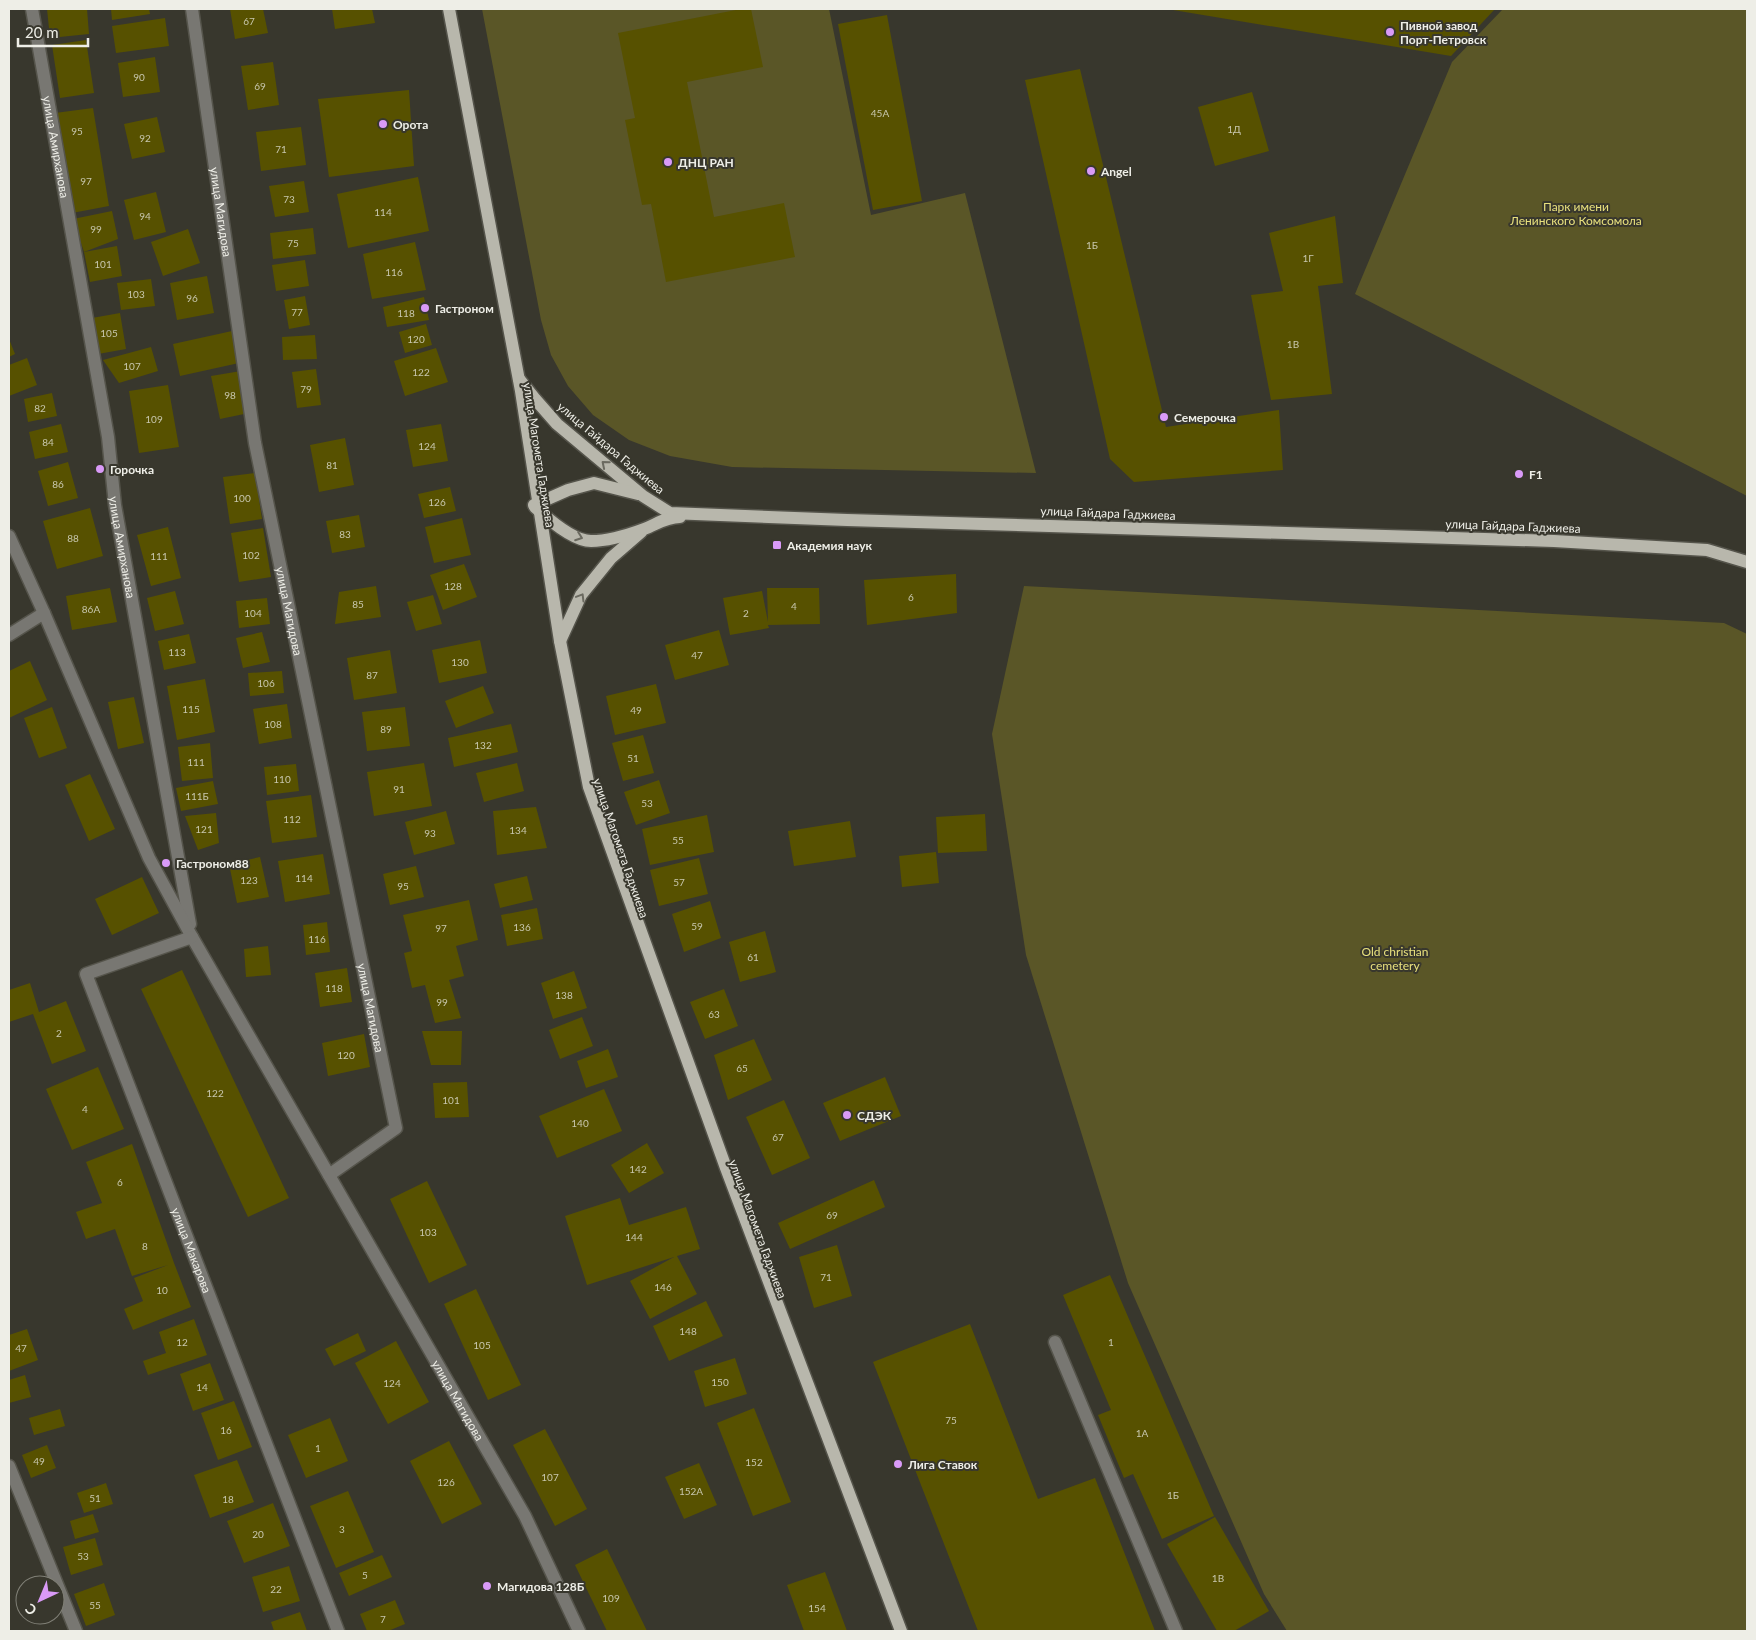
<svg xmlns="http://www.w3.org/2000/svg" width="1756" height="1640" font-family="Lato,sans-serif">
  <rect width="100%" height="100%" fill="#38372d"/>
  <!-- green -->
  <g fill="#5a5627">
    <path d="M482,9H829L871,215L965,193L1036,473L732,467L670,456L629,440L593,415L568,386L551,355L541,320Z"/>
    <path d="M1503,9H1747V496L1355,294L1452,62Z"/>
    <path d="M1024,586L1724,623L1747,634V1631H1287L1264,1594L1128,1283L1026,955L992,734Z"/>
  </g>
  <!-- building -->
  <g fill="#575100">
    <path d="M47,9H87L89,34L50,38Z"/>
    <path d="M111,9H149L150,14L112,20Z"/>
    <path d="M230,9H263L268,33L235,39Z"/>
    <path d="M332,9H372L375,23L335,29Z"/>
    <path d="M741,9H751L763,67L687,82L714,217L784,203L795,257L666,282L651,204L642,205L625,120L635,118L618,33Z"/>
    <path d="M1167,9H1495L1451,56Z"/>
    <path d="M887,15L922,201L873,210L838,24Z"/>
    <path d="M165,18L169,46L116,53L112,26Z"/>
    <path d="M86,40L94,93L60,98L52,45Z"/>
    <path d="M155,57L160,92L123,97L118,63Z"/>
    <path d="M273,62L279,105L248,110L241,66Z"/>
    <path d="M1080,69L1166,427L1279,410L1283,470L1134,482L1110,459L1025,80Z"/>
    <path d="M409,90L414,166L329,177L318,99Z"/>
    <path d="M1252,92L1269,151L1215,166L1198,107Z"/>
    <path d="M93,108L109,206L72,213L55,113Z"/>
    <path d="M157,117L165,152L132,159L124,124Z"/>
    <path d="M301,127L306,165L261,171L256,132Z"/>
    <path d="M418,177L429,231L348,248L337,194Z"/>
    <path d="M304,181L309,212L275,217L269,186Z"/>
    <path d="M156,192L166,232L134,240L124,200Z"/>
    <path d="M112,211L118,239L84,252L73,219Z"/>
    <path d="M1335,216L1343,283L1318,286L1332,394L1271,400L1251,295L1283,291L1269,233Z"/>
    <path d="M313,228L316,254L273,259L270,233Z"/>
    <path d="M188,229L200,263L163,276L151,242Z"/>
    <path d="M415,242L426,290L372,299L363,254Z"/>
    <path d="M117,246L122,276L90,282L84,252Z"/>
    <path d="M305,260L309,286L276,291L272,265Z"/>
    <path d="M207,276L214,313L177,320L170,283Z"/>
    <path d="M151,279L155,306L121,310L117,283Z"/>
    <path d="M305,296L310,325L289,329L284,300Z"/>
    <path d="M424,297L429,320L387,327L383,307Z"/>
    <path d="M120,313L126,349L98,354L92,318Z"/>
    <path d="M426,324L432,345L405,353L399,332Z"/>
    <path d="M232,331L239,363L180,376L173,344Z"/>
    <path d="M315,335L317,359L283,360L282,337Z"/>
    <path d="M9,339L15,354L9,357Z"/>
    <path d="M151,347L158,371L119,383L103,360Z"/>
    <path d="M436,348L448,382L405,396L394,361Z"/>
    <path d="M27,358L37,385L9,396V365Z"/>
    <path d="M316,369L321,405L297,408L292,372Z"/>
    <path d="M241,371L249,413L220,419L211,376Z"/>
    <path d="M168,385L179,447L139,453L129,391Z"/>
    <path d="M52,393L57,416L28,422L24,399Z"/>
    <path d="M61,424L68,452L35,459L29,432Z"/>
    <path d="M441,424L448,461L413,467L406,430Z"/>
    <path d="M345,438L354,485L319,492L310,445Z"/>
    <path d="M68,462L78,498L48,506L38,471Z"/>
    <path d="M255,473L262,519L230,524L223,477Z"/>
    <path d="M450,487L456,511L424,518L418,494Z"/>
    <path d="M90,508L103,556L57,569L43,521Z"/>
    <path d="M359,515L365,547L332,553L326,521Z"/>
    <path d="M462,518L471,555L434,563L425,527Z"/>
    <path d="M168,527L181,578L151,586L137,535Z"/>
    <path d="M263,528L271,577L239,582L231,533Z"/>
    <path d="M464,564L477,597L443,610L430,575Z"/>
    <path d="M956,574L957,613L867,625L864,580Z"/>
    <path d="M376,586L381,617L335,624L339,592Z"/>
    <path d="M110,588L117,622L72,630L66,596Z"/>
    <path d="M767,588H819L820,624L768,625L769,628L730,635L723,598L762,591L768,622Z"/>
    <path d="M175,591L184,624L155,631L147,598Z"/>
    <path d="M433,595L442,624L416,631L407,602Z"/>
    <path d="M267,598L270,624L239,628L236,601Z"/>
    <path d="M719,630L729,665L675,680L665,645Z"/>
    <path d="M262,632L270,662L243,668L236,638Z"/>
    <path d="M189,634L196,663L164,670L158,641Z"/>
    <path d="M480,640L487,673L439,683L432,650Z"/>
    <path d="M390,650L397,693L354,700L347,658Z"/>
    <path d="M30,661L47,700L9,718V671Z"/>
    <path d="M282,671L284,693L250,696L248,673Z"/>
    <path d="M205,679L215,732L177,740L167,686Z"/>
    <path d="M656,684L666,723L615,735L606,696Z"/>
    <path d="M483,686L494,713L456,728L445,701Z"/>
    <path d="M134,697L144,743L118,749L108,702Z"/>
    <path d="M287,704L292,738L259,744L253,709Z"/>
    <path d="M52,707L67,748L39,758L24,718Z"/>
    <path d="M405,707L410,746L367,751L362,712Z"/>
    <path d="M511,724L518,752L454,767L448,738Z"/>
    <path d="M643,735L654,773L623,781L612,743Z"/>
    <path d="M210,743L213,778L182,781L178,747Z"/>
    <path d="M424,763L432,806L374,816L367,772Z"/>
    <path d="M517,763L524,791L484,802L476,773Z"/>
    <path d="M296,764L299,791L267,795L264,767Z"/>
    <path d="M90,774L115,829L89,841L65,785Z"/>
    <path d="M659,780L670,813L636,825L624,792Z"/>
    <path d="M213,781L218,804L181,811L176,788Z"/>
    <path d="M311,795L317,837L272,843L266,801Z"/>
    <path d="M536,807L547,848L497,855L493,811Z"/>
    <path d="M446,811L455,844L414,855L405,822Z"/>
    <path d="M216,813L219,843L198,850L185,816Z"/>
    <path d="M985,814L987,851L938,853L936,817Z"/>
    <path d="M707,815L714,852L650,865L642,829Z"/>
    <path d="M850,821L856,857L794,866L788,831Z"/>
    <path d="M936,852L939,883L902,887L899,856Z"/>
    <path d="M323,854L330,894L285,902L278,861Z"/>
    <path d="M260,857L269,897L237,903L229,864Z"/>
    <path d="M699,858L708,894L659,906L650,870Z"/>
    <path d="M416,866L424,897L390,905L383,874Z"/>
    <path d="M527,876L533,900L500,908L494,884Z"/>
    <path d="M142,877L159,913L112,935L95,899Z"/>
    <path d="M469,900L478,940L456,946L464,976L449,980L461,1018L435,1023L425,985L412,988L404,953L412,951L403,915Z"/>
    <path d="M710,901L721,938L684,952L672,914Z"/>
    <path d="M537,908L543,939L507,946L501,915Z"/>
    <path d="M327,922L330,952L306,955L303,925Z"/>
    <path d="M765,931L776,972L740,982L729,942Z"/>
    <path d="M268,946L271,975L246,977L244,949Z"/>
    <path d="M347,968L352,1002L320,1007L315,973Z"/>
    <path d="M182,970L289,1198L248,1217L141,989Z"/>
    <path d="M574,971L587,1008L553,1019L541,983Z"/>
    <path d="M30,983L39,1012L66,1001L86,1051L52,1064L33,1014L9,1022V990Z"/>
    <path d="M724,989L738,1026L705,1039L690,1002Z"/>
    <path d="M582,1017L593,1046L560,1059L549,1030Z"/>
    <path d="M422,1031H462L461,1065H431Z"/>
    <path d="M364,1034L370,1067L328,1076L322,1043Z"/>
    <path d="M754,1039L772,1080L728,1100L714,1055Z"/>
    <path d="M608,1049L618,1077L586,1088L577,1061Z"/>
    <path d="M98,1067L124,1129L72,1150L46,1089Z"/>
    <path d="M885,1077L901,1116L840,1141L823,1103Z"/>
    <path d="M467,1082L469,1117L435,1118L433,1083Z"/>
    <path d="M604,1089L622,1131L557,1158L539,1116Z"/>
    <path d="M784,1100L810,1158L772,1175L746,1117Z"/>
    <path d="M647,1143L664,1173L629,1193L611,1165Z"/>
    <path d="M132,1144L174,1263L191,1307L133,1330L124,1309L143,1301L134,1278L168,1265L132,1276L115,1229L86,1239L76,1212L102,1203L86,1162Z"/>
    <path d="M874,1180L885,1207L790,1249L778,1223Z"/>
    <path d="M427,1181L467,1265L429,1283L390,1199Z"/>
    <path d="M620,1198L629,1225L686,1207L700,1249L677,1256L697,1294L650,1319L630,1281L674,1257L587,1285L565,1216Z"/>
    <path d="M837,1245L852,1296L814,1308L799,1257Z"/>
    <path d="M1110,1275L1214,1516L1162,1539L1133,1474L1124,1478L1098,1415L1111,1410L1063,1295Z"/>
    <path d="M476,1289L521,1385L488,1400L444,1304Z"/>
    <path d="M706,1301L723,1336L669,1361L653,1326Z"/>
    <path d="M194,1319L207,1355L148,1375L143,1361L166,1353L159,1332Z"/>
    <path d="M970,1324L1038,1499L1095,1478L1155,1631H978L873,1362Z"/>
    <path d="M27,1329L38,1360L9,1371V1335Z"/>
    <path d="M358,1333L366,1351L334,1366L325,1349Z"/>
    <path d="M396,1341L429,1402L388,1424L355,1363Z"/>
    <path d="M735,1358L747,1394L705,1407L694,1371Z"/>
    <path d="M210,1363L224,1400L193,1411L180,1374Z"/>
    <path d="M25,1375L31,1397L9,1403V1380Z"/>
    <path d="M234,1401L252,1447L218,1460L201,1413Z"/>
    <path d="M754,1408L791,1502L753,1516L717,1423Z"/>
    <path d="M60,1409L65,1426L34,1435L29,1418Z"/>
    <path d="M330,1418L348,1461L306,1478L288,1435Z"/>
    <path d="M545,1429L587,1509L555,1526L513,1445Z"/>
    <path d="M449,1441L482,1504L442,1524L410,1461Z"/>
    <path d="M47,1445L56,1468L31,1478L22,1455Z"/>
    <path d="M237,1460L254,1502L210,1518L194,1475Z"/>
    <path d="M699,1463L717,1505L684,1519L665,1477Z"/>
    <path d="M106,1483L113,1504L84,1513L77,1493Z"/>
    <path d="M348,1491L374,1552L336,1568L310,1506Z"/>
    <path d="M273,1503L290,1546L244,1563L227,1521Z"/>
    <path d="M93,1514L99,1532L75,1539L70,1521Z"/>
    <path d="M1215,1517L1269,1611L1234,1631H1217L1167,1544Z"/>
    <path d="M95,1538L103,1565L71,1575L63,1547Z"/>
    <path d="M607,1549L647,1631H607L575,1565Z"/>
    <path d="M382,1555L392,1577L349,1596L339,1573Z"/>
    <path d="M289,1566L300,1601L263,1612L252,1577Z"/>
    <path d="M825,1572L847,1631H804L787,1585Z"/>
    <path d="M104,1583L115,1615L86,1626L74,1594Z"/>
    <path d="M395,1600L405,1624L388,1631H367L360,1614Z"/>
    <path d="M300,1612L307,1631H274L271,1622Z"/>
  </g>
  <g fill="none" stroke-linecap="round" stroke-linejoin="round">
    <defs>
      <g id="minor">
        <path id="s1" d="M32,9L108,437L115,505L190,924"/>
        <path id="s2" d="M192,9L255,443L396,1128L329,1175"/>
        <path d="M9,536L44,613"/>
        <path id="s3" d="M9,635L44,613L149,858L192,937L525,1516L579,1631"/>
        <path id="s4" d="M192,937L86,974L338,1631"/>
        <path d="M1055,1342L1176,1631"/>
        <path d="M9,1466L76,1631"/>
      </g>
      <g id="major">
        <path d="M449,9L521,391L560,641L589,787L726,1168L901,1631"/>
        <path d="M519,379L535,399L557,424L643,496L670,513L847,520L1554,541L1707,550L1747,562"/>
        <path d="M534,505L568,490L594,483L638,494"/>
        <path d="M535,507C548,519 573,541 591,541C608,541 628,535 644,529C657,524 666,517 680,517"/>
        <path d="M560,641L581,595L611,558L641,532"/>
      </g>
    </defs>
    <!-- minor casing -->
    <use href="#minor" stroke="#55544b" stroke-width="15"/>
    <!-- major casing -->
    <use href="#major" stroke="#55544b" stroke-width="15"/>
    <!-- minor -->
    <use href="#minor" stroke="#787772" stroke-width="12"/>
    <!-- major -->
    <use href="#major" stroke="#b8b7ac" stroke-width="12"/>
  </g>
  <!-- one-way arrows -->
  <defs><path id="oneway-chevron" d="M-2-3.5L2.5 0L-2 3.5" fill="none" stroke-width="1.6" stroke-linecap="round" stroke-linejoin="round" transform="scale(1.25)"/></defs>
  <g stroke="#6b6a60">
    <use href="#oneway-chevron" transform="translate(605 464) rotate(-140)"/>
    <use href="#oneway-chevron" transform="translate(579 537) rotate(20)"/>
    <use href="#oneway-chevron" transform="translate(581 597) rotate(-59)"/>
  </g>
  <!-- markers -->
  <g fill="#d99af7" stroke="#38372d" stroke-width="2">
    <circle cx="1390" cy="32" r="5"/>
    <circle cx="383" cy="124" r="5"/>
    <circle cx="668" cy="162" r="5"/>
    <circle cx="1091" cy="171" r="5"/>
    <circle cx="425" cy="308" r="5"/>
    <circle cx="1164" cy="417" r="5"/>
    <circle cx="100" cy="469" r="5"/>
    <circle cx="1519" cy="474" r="5"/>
    <rect x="772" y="540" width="10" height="10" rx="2.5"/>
    <circle cx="166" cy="863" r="5"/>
    <circle cx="847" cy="1115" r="5"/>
    <circle cx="898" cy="1464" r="5"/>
    <circle cx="487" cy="1586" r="5"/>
  </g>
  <g text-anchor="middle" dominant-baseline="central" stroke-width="4" stroke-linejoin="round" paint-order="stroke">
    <!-- number labels -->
    <g font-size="10" fill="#c8c7ad">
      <text x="249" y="21">67</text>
      <text x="139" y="77">90</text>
      <text x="260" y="86">69</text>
      <text x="880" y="113">45А</text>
      <text x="1234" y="129">1Д</text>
      <text x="77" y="131">95</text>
      <text x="145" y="138">92</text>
      <text x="281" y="149">71</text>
      <text x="86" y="181">97</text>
      <text x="289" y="199">73</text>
      <text x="383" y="212">114</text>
      <text x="145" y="216">94</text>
      <text x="96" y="229">99</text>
      <text x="293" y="243">75</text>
      <text x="1092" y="245">1Б</text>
      <text x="1308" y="258">1Г</text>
      <text x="103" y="264">101</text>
      <text x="394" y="272">116</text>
      <text x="136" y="294">103</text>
      <text x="192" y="298">96</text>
      <text x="297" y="312">77</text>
      <text x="406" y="313">118</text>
      <text x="109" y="333">105</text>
      <text x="416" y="339">120</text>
      <text x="1293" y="344">1В</text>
      <text x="132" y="366">107</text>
      <text x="421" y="372">122</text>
      <text x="306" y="389">79</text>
      <text x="230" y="395">98</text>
      <text x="40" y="408">82</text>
      <text x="154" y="419">109</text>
      <text x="48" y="442">84</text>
      <text x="427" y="446">124</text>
      <text x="332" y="465">81</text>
      <text x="58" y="484">86</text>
      <text x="242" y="498">100</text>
      <text x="437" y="502">126</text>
      <text x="345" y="534">83</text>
      <text x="73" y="538">88</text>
      <text x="251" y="555">102</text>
      <text x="159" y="556">111</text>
      <text x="453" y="586">128</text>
      <text x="911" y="597">6</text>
      <text x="358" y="604">85</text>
      <text x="794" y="606">4</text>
      <text x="91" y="609">86А</text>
      <text x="253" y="613">104</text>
      <text x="746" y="613">2</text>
      <text x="177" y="652">113</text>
      <text x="697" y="655">47</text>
      <text x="460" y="662">130</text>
      <text x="372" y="675">87</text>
      <text x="266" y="683">106</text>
      <text x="191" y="709">115</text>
      <text x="636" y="710">49</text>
      <text x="273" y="724">108</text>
      <text x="386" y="729">89</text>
      <text x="483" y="745">132</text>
      <text x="633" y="758">51</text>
      <text x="196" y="762">111</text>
      <text x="282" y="779">110</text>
      <text x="399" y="789">91</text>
      <text x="197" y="796">111Б</text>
      <text x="647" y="803">53</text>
      <text x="292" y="819">112</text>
      <text x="204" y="829">121</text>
      <text x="518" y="830">134</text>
      <text x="430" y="833">93</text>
      <text x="678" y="840">55</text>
      <text x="304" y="878">114</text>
      <text x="249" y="880">123</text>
      <text x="679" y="882">57</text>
      <text x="403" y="886">95</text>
      <text x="697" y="926">59</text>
      <text x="522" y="927">136</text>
      <text x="441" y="928">97</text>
      <text x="317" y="939">116</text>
      <text x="753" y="957">61</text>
      <text x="334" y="988">118</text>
      <text x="564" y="995">138</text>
      <text x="442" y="1002">99</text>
      <text x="714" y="1014">63</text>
      <text x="59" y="1033">2</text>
      <text x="346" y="1055">120</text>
      <text x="742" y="1068">65</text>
      <text x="215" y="1093">122</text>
      <text x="451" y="1100">101</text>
      <text x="85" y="1109">4</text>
      <text x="580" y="1123">140</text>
      <text x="778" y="1137">67</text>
      <text x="638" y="1169">142</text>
      <text x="120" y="1182">6</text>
      <text x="832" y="1215">69</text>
      <text x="428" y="1232">103</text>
      <text x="634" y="1237">144</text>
      <text x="145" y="1246">8</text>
      <text x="826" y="1277">71</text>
      <text x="663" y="1287">146</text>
      <text x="162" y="1290">10</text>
      <text x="688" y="1331">148</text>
      <text x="182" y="1342">12</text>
      <text x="1111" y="1342">1</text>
      <text x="482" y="1345">105</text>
      <text x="21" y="1348">47</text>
      <text x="720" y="1382">150</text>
      <text x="392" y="1383">124</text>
      <text x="202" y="1387">14</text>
      <text x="951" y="1420">75</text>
      <text x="226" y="1430">16</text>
      <text x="1142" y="1433">1А</text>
      <text x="318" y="1448">1</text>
      <text x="39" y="1461">49</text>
      <text x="754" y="1462">152</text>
      <text x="550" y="1477">107</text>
      <text x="446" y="1482">126</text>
      <text x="691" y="1491">152А</text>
      <text x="1173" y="1495">1Б</text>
      <text x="95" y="1498">51</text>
      <text x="228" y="1499">18</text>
      <text x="342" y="1529">3</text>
      <text x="258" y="1534">20</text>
      <text x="83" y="1556">53</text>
      <text x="365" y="1575">5</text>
      <text x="1218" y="1578">1В</text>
      <text x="276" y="1589">22</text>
      <text x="611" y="1598">109</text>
      <text x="95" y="1605">55</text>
      <text x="817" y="1608">154</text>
      <text x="383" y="1619">7</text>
    </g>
    <!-- poi labels -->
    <g font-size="12" font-weight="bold" fill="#eeeee7" stroke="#38372d" text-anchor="start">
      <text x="1400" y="25">Пивной завод<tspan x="1400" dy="14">Порт-Петровск</tspan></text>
      <text x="393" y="124">Орота</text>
      <text x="678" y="162">ДНЦ РАН</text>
      <text x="1101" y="171">Angel</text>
      <text x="435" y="308">Гастроном</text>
      <text x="1174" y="417">Семерочка</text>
      <text x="110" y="469">Горочка</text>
      <text x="1529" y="474">F1</text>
      <text x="787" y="545">Академия наук</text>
      <text x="176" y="863">Гастроном88</text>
      <text x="857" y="1115">СДЭК</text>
      <text x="908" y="1464">Лига Ставок</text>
      <text x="497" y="1586">Магидова 128Б</text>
    </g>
    <!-- street labels -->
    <g font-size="12" fill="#eeeee7" stroke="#38372d">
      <text stroke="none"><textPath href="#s1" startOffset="140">улица Амирханова</textPath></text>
      <text stroke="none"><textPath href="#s2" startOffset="205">улица Магидова</textPath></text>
      <text transform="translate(611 448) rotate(40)">улица Гайдара Гаджиева</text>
      <text transform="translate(539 455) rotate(81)">улица Магомета Гаджиева</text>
      <text transform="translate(1108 513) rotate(2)">улица Гайдара Гаджиева</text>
      <text transform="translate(1513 526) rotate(2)">улица Гайдара Гаджиева</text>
      <text stroke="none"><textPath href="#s1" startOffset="546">улица Амирханова</textPath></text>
      <text stroke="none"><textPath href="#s2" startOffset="610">улица Магидова</textPath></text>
      <text transform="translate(621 848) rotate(71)">улица Магомета Гаджиева</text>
      <text stroke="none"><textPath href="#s2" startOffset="1015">улица Магидова</textPath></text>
      <text transform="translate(758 1229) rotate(70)">улица Магомета Гаджиева</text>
      <text stroke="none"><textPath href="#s4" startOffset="408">улица Макарова</textPath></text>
      <text stroke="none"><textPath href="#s3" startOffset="932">улица Магидова</textPath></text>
    </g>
    <!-- park labels -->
    <g font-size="12" fill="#e8e07d" stroke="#38372d">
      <text x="1576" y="206">Парк имени<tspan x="1576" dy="14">Ленинского Комсомола</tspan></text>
      <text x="1395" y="951">Old сhristian<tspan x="1395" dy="14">cemetery</tspan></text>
    </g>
  </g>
  <!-- border -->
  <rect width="1756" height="1640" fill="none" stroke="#eeeee7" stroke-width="20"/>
  <!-- north arrow -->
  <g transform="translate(40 1600) rotate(224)"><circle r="24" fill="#38372d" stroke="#818077"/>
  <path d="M0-4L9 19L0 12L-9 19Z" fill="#d99af7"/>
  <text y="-8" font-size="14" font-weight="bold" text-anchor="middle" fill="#eeeee7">С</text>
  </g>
  <!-- scale -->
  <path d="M18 38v8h70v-8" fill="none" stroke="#eeeee7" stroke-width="2.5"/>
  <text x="25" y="38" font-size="15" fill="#eeeee7" stroke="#38372d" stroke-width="4" paint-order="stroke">20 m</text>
</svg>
